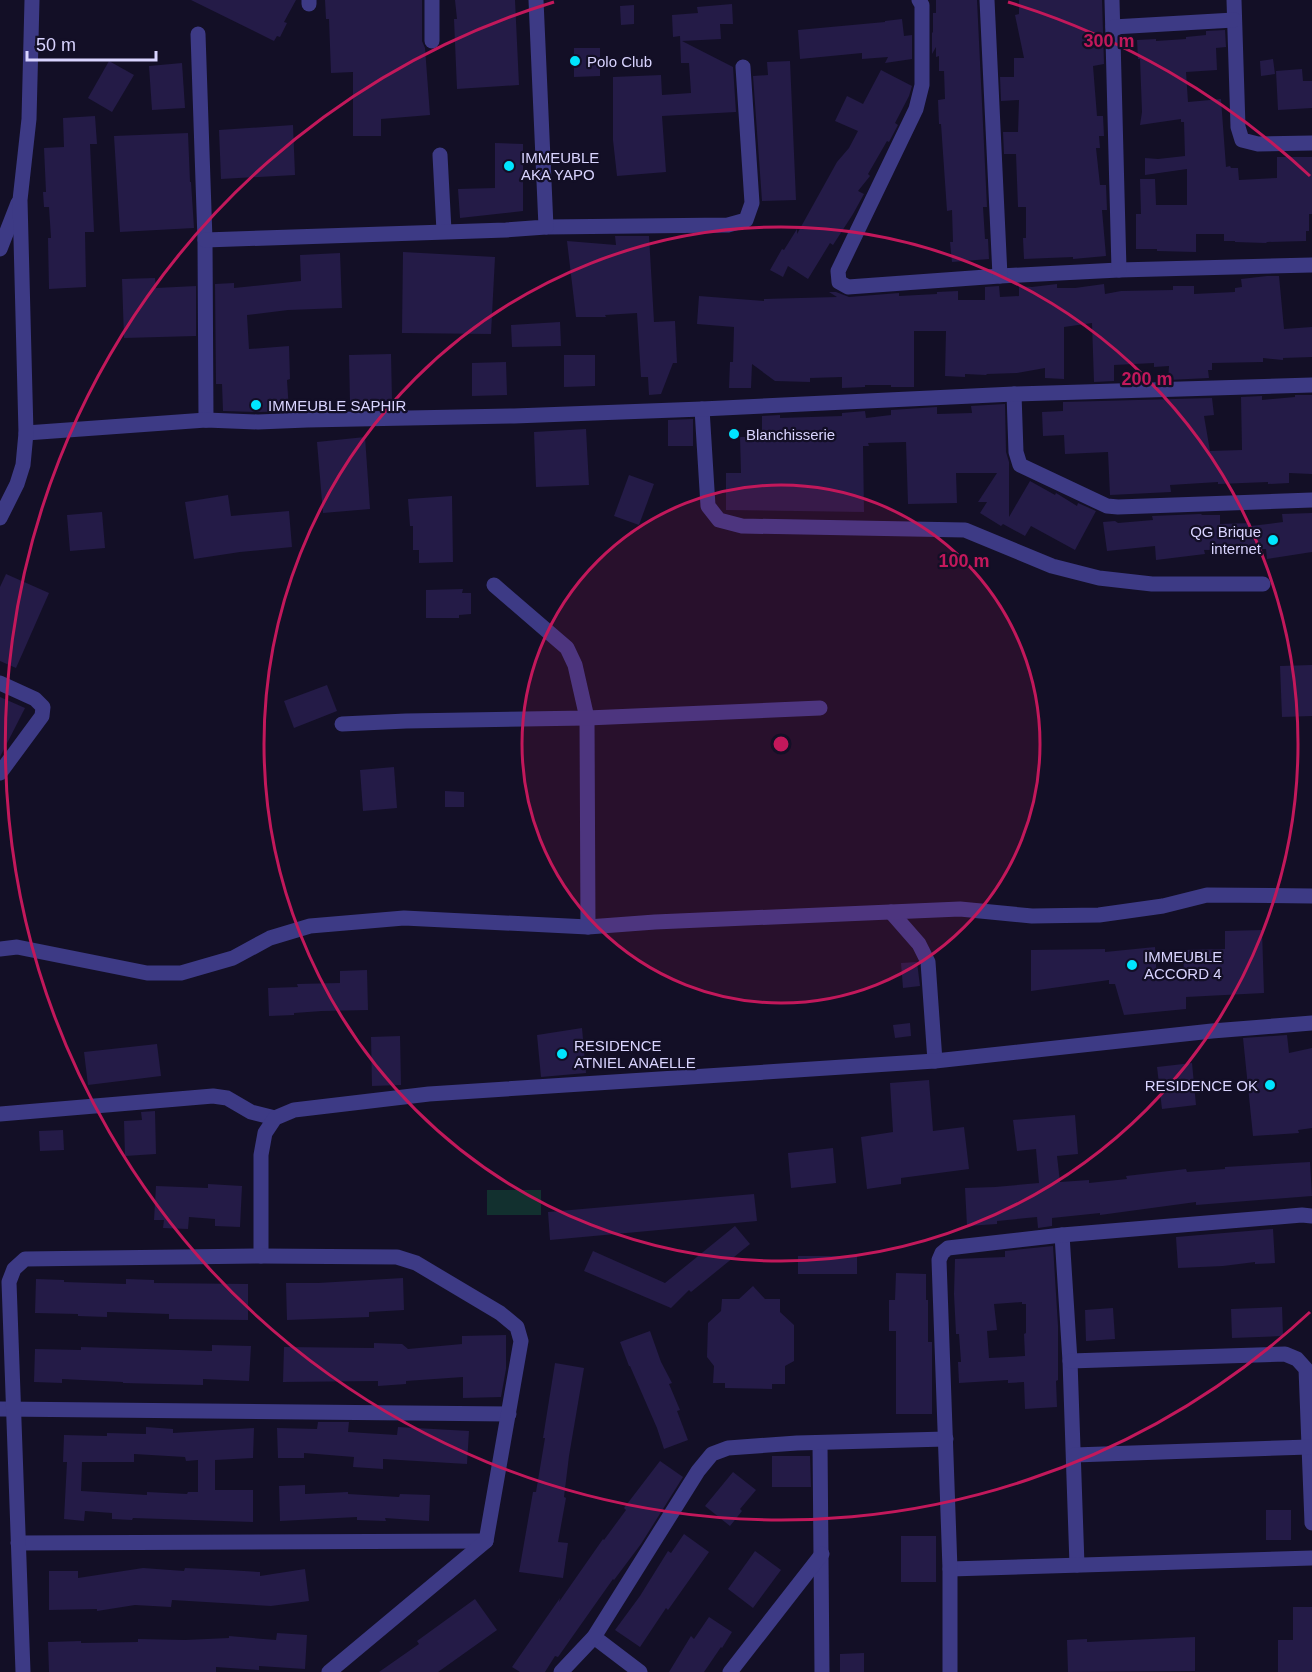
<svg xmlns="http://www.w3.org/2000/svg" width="1312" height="1672" font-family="Arial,sans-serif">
  <rect width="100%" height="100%" fill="#130f26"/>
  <!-- green -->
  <rect fill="#12302f" x="487" y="1190" width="54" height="25"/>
  <!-- building -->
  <g fill="#241b47" fill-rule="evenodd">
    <path d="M191,0H296L284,22L287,23L280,37L277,36L274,41Z"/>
    <path d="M325,0H422V41L425,48L430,115L381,119V136H353V72L331,73L329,19H326Z"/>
    <path d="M455,0H515L519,85L457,89L454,19H457Z"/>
    <path d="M936,0H977L987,207H983L985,239H988L989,259L952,262L950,242H953L952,210L947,211L941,124H939L938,100L945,99L944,71H939V56L936,57V47L932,54V33L933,32V13H936Z"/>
    <path d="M1019,0H1102L1104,64L1093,66L1097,116H1103L1104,136H1099L1100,148H1096L1100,185H1106L1107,210H1102L1106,256L1073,259V257L1024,259L1023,238H1026V207H1018L1016,154H1004L1003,132H1018L1019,100L1001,101L1000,77H1014V58H1024L1015,15L1019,14Z"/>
    <path d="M732,4L733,24H720L721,39L682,41L733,67L736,112L662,116L666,172L617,176L613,140V77L661,75L662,95L691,93L689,63H681L680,36L673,37L672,15L698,13L697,7Z"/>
    <path d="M634,5V24L621,25L620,6Z"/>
    <path d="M902,19L904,36L912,35V59L885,63L888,57L862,59V53L800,59L798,30L885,22V21Z"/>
    <path d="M1225,30L1226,47L1216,48L1217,70L1186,72L1188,102L1221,99L1226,167L1230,166L1231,168H1238L1239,180L1277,178V157H1312V214H1309V231H1306V241L1267,242L1266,243L1235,242V241H1224V234H1196V252L1157,251V249H1136V214H1141L1140,179H1155L1156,205H1187V169L1145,175V158L1158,159L1185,156L1184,122H1181V119L1140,125L1142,112L1140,59H1138L1137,40L1156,39V41L1186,39V37L1206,35V31Z"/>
    <path d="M574,48H600V76L574,77Z"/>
    <path d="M1273,59L1275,74L1261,76L1260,61Z"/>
    <path d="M109,61L134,75L112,112L88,98Z"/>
    <path d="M790,61L796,200L762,201L753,76L768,75L767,62Z"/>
    <path d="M182,63L185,108L152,110L149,66Z"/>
    <path d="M1302,69L1303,81H1312V108L1278,110L1276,71Z"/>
    <path d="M881,70L912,86L909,96L895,123L898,125L889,142L887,141L868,174L870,176L858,191L864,194L853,214L833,245L830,243L808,279L788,266L783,277L770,270L782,249L784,250L797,229V234L837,162L849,148L858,131L835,121L847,96L863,104Z"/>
    <path d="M95,116L97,144H90L94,232H85L86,287L49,289L48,238H51L49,207H44L43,192H46L44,148L64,147L63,118Z"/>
    <path d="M293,125L295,175L221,179L219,130Z"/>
    <path d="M188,133L190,182H191L194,228L120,232L114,136Z"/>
    <path d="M495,143L523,144V211L460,218L458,189L495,188Z"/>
    <path d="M615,236H649L654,322L675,321L677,363H673L661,394L649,395L648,377H641L637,313L605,315L606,317H576L567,241L616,245Z"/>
    <path d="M403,252L495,257L491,334L402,333Z"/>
    <path d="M340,253L342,308L288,310L247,315L249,349L289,346L290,379L287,380L289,411L258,412L223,411L222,384H216L215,284L234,283V288L301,281L300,255Z"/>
    <path d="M1267,276H1279L1284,329L1312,327V357L1283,358V360L1263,358V362L1212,363V370H1208L1209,378L1168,380L1169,366L1154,367V363L1114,365V381L1094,382L1092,323L1064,327V379L1045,378V368L1017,373L987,374L986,375L965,374V377L945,376L946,331H914V387H891V385H865V387L842,388V377L810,378V382L775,381L752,364L751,388H729L730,362H733L734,327L697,324L699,296L764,301V299L837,297L829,292H836L849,297L899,293V296L937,294V292L958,291V300H985V287L999,286L1000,297L1019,296V286L1032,287L1057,284V288H1075L1104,284L1105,294L1121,291L1173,290V286H1194V294L1235,292V288L1242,287L1241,279Z"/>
    <path d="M155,278L156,288L196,286V336L124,338L122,279Z"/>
    <path d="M560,322L561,346L512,347L511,325Z"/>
    <path d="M391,354L392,401L350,402L349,355Z"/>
    <path d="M564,355H595V386L564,387Z"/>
    <path d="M506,362L507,395L472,396V363Z"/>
    <path d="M1295,395H1312V474L1289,473V483L1268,484V482L1218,484V482L1170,485L1171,492L1110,495L1108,452L1065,454L1064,435L1043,436L1042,412L1063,411V402L1212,398L1214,415L1204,416L1210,451L1242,450L1241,397L1262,396V400L1295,397Z"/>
    <path d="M1005,404L1006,452L1009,462V517L1030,481L1055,495L1056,493L1077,506L1078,503L1096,511L1075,550L1031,526L1025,536L1003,524L1001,526L980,513L987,502H978L997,473H956L957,503L908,504L906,442L868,443L869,446H863L864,512L726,510V473H741L740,437H762V416L780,415V418L842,416V413L865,411L866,418L891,415V410L937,407V414L972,413L971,406Z"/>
    <path d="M693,419V446H668V420Z"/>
    <path d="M586,429L589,485L536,487L534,432Z"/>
    <path d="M365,437L370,509L323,513L317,442Z"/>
    <path d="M629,475L654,484L639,525L614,516Z"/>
    <path d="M228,495L231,516L289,511L292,547L240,552L194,559L185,502Z"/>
    <path d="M452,496L453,562L419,563V550H413V526H410L408,499Z"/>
    <path d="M102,512L105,548L70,551L67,515Z"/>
    <path d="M1312,513V552L1267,559L1266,549L1204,550L1205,554L1156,560L1155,546L1107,551L1103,522L1115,521L1118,523L1153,520L1152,516L1201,514L1202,515H1220V524L1251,523V526L1283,522L1282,514Z"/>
    <path d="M6,574L49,593L16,668L0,661V587Z"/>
    <path d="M463,589L462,593H471V614L459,615V618H426V590Z"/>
    <path d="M1312,665V716L1282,717L1280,666Z"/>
    <path d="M327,685L337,711L294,728L284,701Z"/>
    <path d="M0,697L25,708L0,757Z"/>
    <path d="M394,767L397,808L363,811L360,770Z"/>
    <path d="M445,791L464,792V807H445Z"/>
    <path d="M1262,930L1264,993L1186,997V1009L1124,1015L1115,984H1109V980L1031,991V950L1105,949V952L1155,947L1157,980L1184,976L1183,950L1225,949V931Z"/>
    <path d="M917,962L920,986L903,988L901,963Z"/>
    <path d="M367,970L368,1010L322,1011L294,1013V1015L269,1016L268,988L298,987L297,984L340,983V971Z"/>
    <path d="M910,1023L911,1036L895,1038L893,1025Z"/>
    <path d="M582,1028L586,1073L541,1077L537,1035Z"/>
    <path d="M1287,1035L1289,1053L1312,1048V1128L1298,1130L1299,1133L1253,1136L1243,1038Z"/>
    <path d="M400,1036L401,1085L372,1086L371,1037Z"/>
    <path d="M157,1044L161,1076L88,1085L84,1052Z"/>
    <path d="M1192,1063L1196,1105L1162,1109L1157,1067Z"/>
    <path d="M929,1080L933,1131L964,1127L969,1169L901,1178V1184L867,1189L861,1137L893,1132L890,1083Z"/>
    <path d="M155,1111L156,1154L125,1156L124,1121L142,1120L141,1112Z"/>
    <path d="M1075,1115L1078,1154L1057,1156L1060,1182L1089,1180V1183L1127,1179L1126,1176L1186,1169L1187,1172L1225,1169V1167L1310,1162L1312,1196L1196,1205V1202L1100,1215V1213L1052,1218V1226L1038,1228L1037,1217L997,1221V1224L967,1226L965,1188L995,1187L1039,1183L1036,1149L1017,1151L1013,1120Z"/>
    <path d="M63,1130L64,1150L40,1151L39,1131Z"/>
    <path d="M833,1148L836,1183L791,1188L788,1153Z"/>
    <path d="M208,1184L242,1186L240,1227L215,1226V1219L189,1217L188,1229L163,1228L164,1220H154L156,1186L208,1188Z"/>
    <path d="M754,1194L757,1221L550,1240L548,1212Z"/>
    <path d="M735,1226L750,1244L691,1292L689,1290L671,1308L584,1271L593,1251L665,1283Z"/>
    <path d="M1273,1229L1275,1263L1255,1264V1262L1223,1266L1178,1268L1176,1237Z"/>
    <path d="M1053,1246L1058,1326V1380L1056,1381L1057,1407L1025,1409L1024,1382L1008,1383V1380L959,1383L958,1362H961L959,1334H956L954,1294L955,1259L1005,1257V1251ZM1022,1302V1304H1026V1333L1024,1334L1025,1356L989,1358L987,1331L997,1330L994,1304Z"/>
    <rect x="798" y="1256" width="59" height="18"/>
    <path d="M896,1273L926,1274V1300H928V1342H932V1414H896V1331H889V1300H895Z"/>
    <path d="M403,1278L404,1310L369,1312V1317L287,1320L286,1283H318Z"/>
    <path d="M36,1279L64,1280V1282L126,1284V1279L154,1280V1283L248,1284V1320L169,1319V1314L107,1312V1317L78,1316V1314L35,1313Z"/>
    <path d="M753,1286L765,1299H780V1312L794,1325V1361L785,1366V1384H772V1389L725,1388V1383H713L714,1366L707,1357L708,1323L721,1311L722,1299H739Z"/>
    <path d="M1282,1307L1283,1336L1232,1338L1231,1309Z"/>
    <path d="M1113,1308L1115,1339L1086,1341L1085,1310Z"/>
    <path d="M650,1331L661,1362L672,1383L669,1384L680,1410L677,1411L688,1440L664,1449L657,1428L630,1366H629L620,1342Z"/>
    <path d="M506,1335V1369L501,1397L463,1398V1377L406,1381V1384L378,1386V1381L283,1382L284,1347L374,1348V1343L402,1344L408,1349L462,1344V1336Z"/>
    <path d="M212,1345L251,1346L249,1381L203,1379V1385L123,1383V1382L62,1379V1383L34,1382L35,1349L81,1350V1347L212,1351Z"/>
    <path d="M555,1363L584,1368L569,1456L564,1497L566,1498L558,1542L568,1543L563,1578L519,1572L533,1492H536L545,1438H543Z"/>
    <path d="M318,1422H349L348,1432L397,1435L398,1427L469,1431L467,1464L383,1459V1469L353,1467L354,1457L304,1453V1458H278L277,1428L317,1429Z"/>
    <path d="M146,1427L173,1429V1433L254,1428L253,1458L215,1460V1490H253V1522L133,1518L132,1520L112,1519V1513L85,1511L84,1521L64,1519L67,1462H63L64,1435L107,1436V1433L146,1434ZM134,1454L185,1457L186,1461L198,1460V1492H188L187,1494L147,1492V1495L81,1491L82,1462H134Z"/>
    <path d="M772,1456H810L811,1487H772Z"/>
    <path d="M660,1461L683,1477L641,1544L614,1580L613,1579L558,1657L555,1656L545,1672H520L512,1667L560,1598L559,1602L603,1539L604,1540L626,1510L624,1508Z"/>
    <path d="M733,1472L756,1490L740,1509L742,1511L730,1526L705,1506Z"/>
    <path d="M305,1485V1494L348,1492V1494L399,1497L400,1494L430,1495L429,1521L385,1518L386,1521L357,1520V1517L280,1521L279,1486Z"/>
    <rect x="1266" y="1510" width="25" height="30"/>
    <path d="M684,1534L709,1552L668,1610L666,1608L640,1647L615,1630L640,1596L668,1551L671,1553Z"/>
    <rect x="901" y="1536" width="35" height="46"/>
    <path d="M755,1551L781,1570L753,1608L728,1589Z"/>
    <path d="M143,1568L184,1571L185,1568L228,1570L260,1572V1576L305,1569L309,1601L271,1606L172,1600L171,1607L135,1605L97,1611V1609L49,1610V1571H78V1578Z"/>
    <path d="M475,1599L497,1630L438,1672H379L419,1644L417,1641Z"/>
    <path d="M1293,1607H1312V1672H1278V1640H1293Z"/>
    <path d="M709,1617L732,1632L722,1648L721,1647L704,1672H669L691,1636L694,1639Z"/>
    <path d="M277,1633L307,1635L305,1669L259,1666V1670L216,1667V1672H49L48,1642L81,1641V1643L138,1642V1639L185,1640L229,1638V1636L276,1640Z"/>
    <path d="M1195,1637V1671L1068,1672L1067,1640L1087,1639V1642Z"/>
    <path d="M864,1653V1672H840V1654Z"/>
  </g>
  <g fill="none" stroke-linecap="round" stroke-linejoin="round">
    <!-- street -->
    <g stroke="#3d3a85" stroke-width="15">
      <path d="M309,0V4"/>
      <path d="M432,0V41"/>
      <path d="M919,0L922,5V85L916,109L838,271L839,282L848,287L1000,276L1119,270L1312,265"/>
      <path d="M987,0L1000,276"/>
      <path d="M1112,0L1119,270"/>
      <path d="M1234,0L1238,127L1242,140L1258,144L1312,143"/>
      <path d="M1113,27L1234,20"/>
      <path d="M198,34L205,240L206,420"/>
      <path d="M440,155L444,231"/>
      <path d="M546,227L728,225L746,220L752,203L743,67"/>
      <path d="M205,240L506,230L546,227L536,0"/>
      <path d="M0,249L18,203"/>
      <path d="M1014,394L1016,452L1020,465L1107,506L1118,507L1312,500"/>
      <path d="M702,409L708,506L719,520L742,526L965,530L1052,566L1099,578L1152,584H1263"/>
      <path d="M26,433L206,420L258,422L307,420L514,416L702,409L1014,394L1312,385"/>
      <path d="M0,518L17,484L23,465L26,433L20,200L29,119L32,0"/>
      <path d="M494,585L567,648L575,665L587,718L588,927"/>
      <path d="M0,683L35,699L43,707L42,716L0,773"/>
      <path d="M342,724L406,721L587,718L820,708"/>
      <path d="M891,912L919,944L928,962L935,1061"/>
      <path d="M0,949L17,947L147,973H181L233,958L270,938L310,926L404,918L588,927L655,922L960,909L1032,916L1099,915L1163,906L1207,895L1312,896"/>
      <path d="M0,1114L213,1096L227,1098L251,1112L275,1118"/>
      <path d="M1062,1235L1070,1361L1077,1565"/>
      <path d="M261,1256V1155L265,1133L275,1118L294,1110L429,1094L935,1061L1212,1031L1312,1023"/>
      <path d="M1070,1361L1285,1354L1297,1359L1306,1369L1312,1523"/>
      <path d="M0,1409L509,1414"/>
      <path d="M820,1443L822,1672"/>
      <path d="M1074,1455L1309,1447"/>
      <path d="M18,1543L486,1541"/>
      <path d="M950,1569L1312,1558"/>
      <path d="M594,1637L640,1672"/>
      <path d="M23,1672L9,1282L14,1269L25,1259L261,1256L397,1257L416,1263L500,1313L517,1327L521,1341L486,1541L329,1672"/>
      <path d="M561,1672L594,1637L698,1471L712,1454L728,1448L797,1443L946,1439"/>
      <path d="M730,1672L822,1554"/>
      <path d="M950,1672V1569L939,1260L942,1253L948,1248L1062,1235L1302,1215L1312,1216"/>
    </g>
  </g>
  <!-- distance rings -->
  <circle cx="781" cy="744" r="259" fill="#c2185b" fill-opacity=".12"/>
  <g fill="none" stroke="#c2185b" stroke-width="3">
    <circle cx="781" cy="744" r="259"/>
    <circle cx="781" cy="744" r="517"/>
    <path d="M1310 1312A776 776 0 1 1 554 2M1008 2A776 776 0 0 1 1310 176"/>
  </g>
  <!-- markers -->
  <g fill="#00e5ff" stroke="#130f26" stroke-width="2">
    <circle cx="575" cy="61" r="6"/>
    <circle cx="509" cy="166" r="6"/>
    <circle cx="256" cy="405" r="6"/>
    <circle cx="734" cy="434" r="6"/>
    <circle cx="1273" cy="540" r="6"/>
    <circle cx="1132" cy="965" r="6"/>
    <circle cx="562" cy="1054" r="6"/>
    <circle cx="1270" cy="1085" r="6"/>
  </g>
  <g text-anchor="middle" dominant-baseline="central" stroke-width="4.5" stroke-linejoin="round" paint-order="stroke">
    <!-- poi labels -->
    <g font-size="15" fill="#d9d4ff" stroke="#130f26" text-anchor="start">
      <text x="587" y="61">Polo Club</text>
      <text x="521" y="157">IMMEUBLE<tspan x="521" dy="17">AKA YAPO</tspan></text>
      <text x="268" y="405">IMMEUBLE SAPHIR</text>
      <text x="746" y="434">Blanchisserie</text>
      <text x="1261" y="531" text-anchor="end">QG Brique<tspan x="1261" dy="17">internet</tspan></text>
      <text x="1144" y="956">IMMEUBLE<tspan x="1144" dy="17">ACCORD 4</tspan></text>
      <text x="574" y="1045">RESIDENCE<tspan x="574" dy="17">ATNIEL ANAELLE</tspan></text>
      <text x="1258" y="1085" text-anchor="end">RESIDENCE OK</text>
    </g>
  </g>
  <circle cx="781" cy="744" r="9" fill="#c2185b" stroke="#130f26" stroke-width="3"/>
  <g font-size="18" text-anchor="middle" font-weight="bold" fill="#c2185b" stroke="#130f26" stroke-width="4.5" stroke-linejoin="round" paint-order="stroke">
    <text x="1109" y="47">300 m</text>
    <text x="1147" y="385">200 m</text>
    <text x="964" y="567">100 m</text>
  </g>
  <!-- scale -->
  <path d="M27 51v9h129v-9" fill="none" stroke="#d9d4ff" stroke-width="3"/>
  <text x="36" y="51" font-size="18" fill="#d9d4ff" stroke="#130f26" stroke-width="4.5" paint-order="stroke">50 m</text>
</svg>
